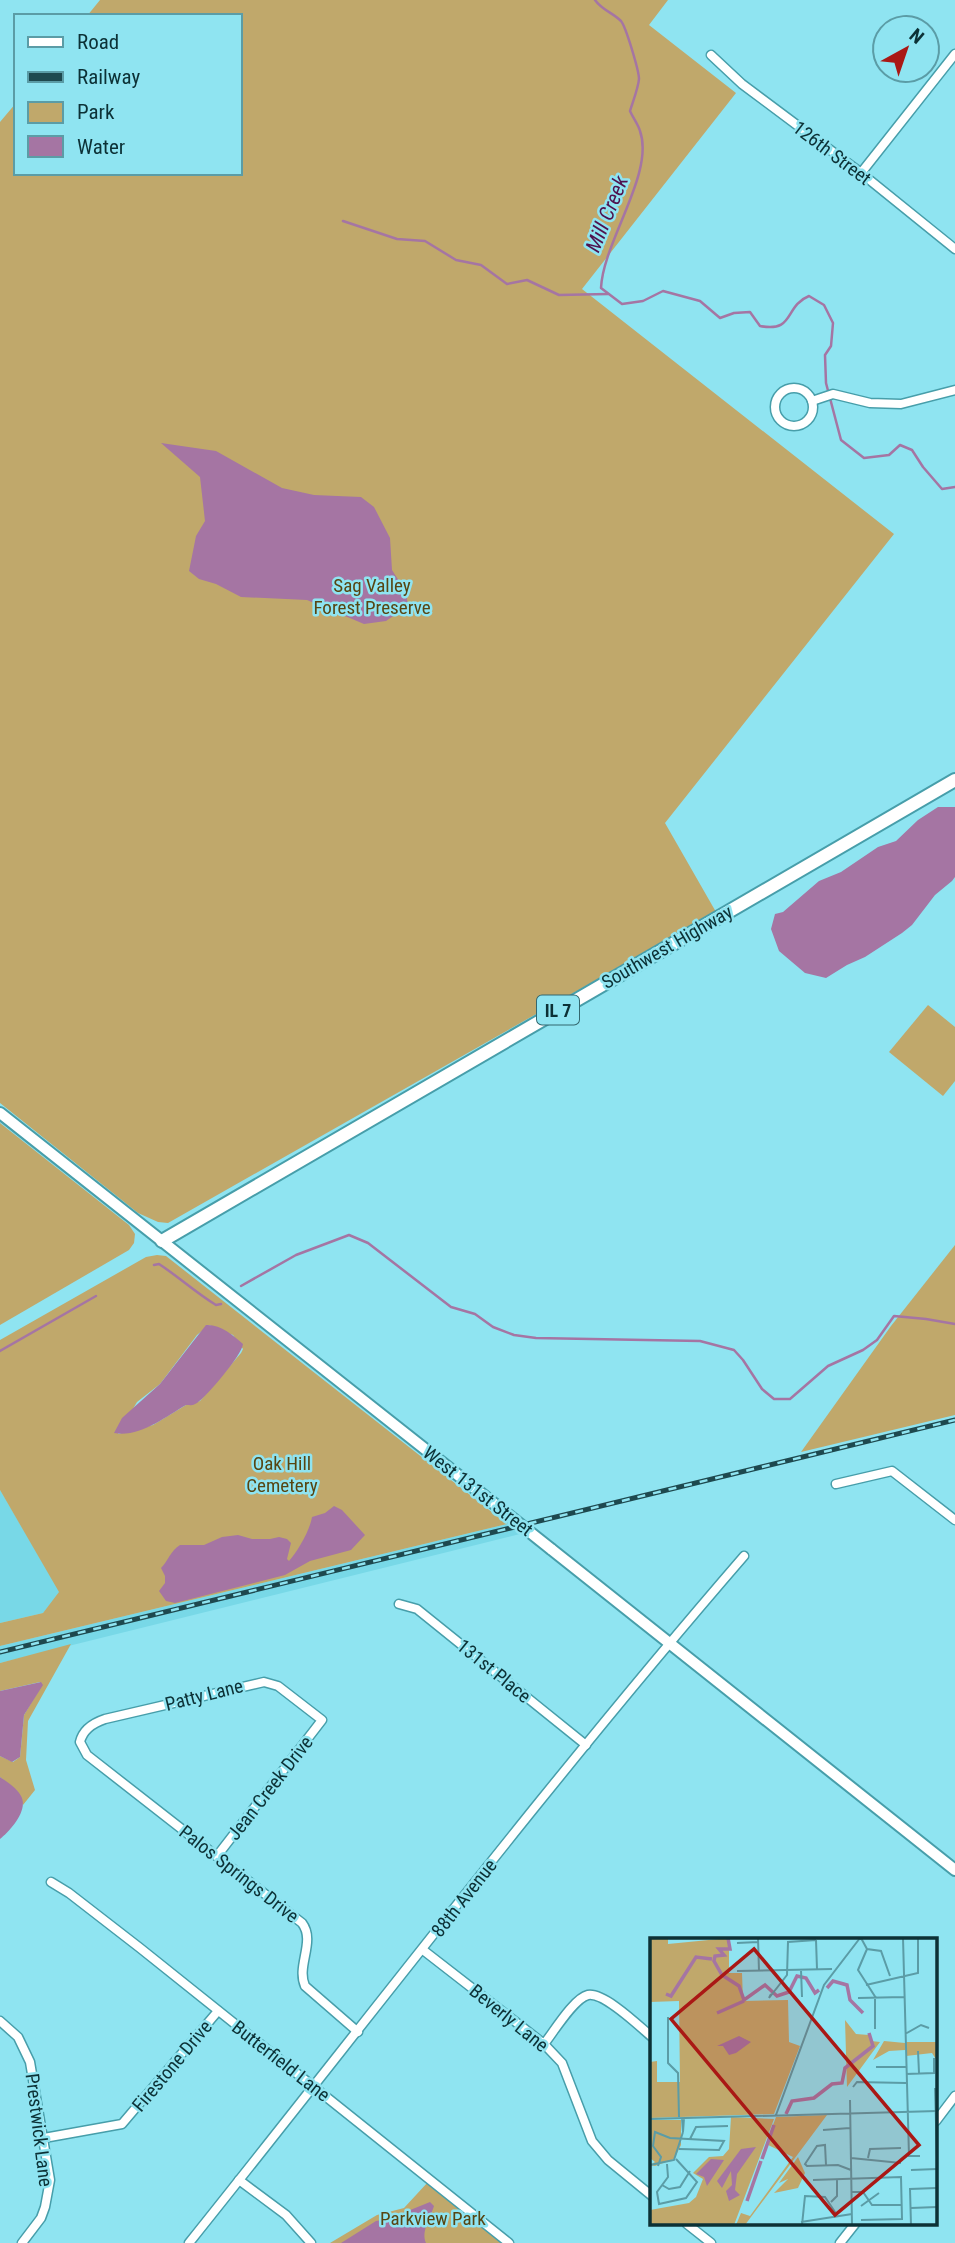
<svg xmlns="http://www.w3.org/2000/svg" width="955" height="2243" font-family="'Roboto Condensed',sans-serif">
  <rect width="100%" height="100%" fill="#8fe4f1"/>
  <!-- built -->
  <g fill="#78d8e7">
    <path d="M0,1490L60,1592L43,1613L0,1623Z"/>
    <path d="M507,1524L520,1534L0,1663V1646Z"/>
  </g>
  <!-- green -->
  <g fill="#c0a86b" fill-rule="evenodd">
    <path d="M100,0H668L649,25L736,93L582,289L894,534L665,823L716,912L168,1223L158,1222L138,1213L0,1103V122L16,103V173H240V16H87Z"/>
    <path d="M928,1005L955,1027V1081L943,1096L889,1052Z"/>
    <path d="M0,1123L129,1225L135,1234L134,1243L129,1250L0,1325Z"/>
    <path d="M955,1245V1415L801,1452L891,1326Z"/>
    <path d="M157,1255L166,1256L507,1524L0,1646V1623L43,1613L59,1592L0,1490V1340L146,1257ZM209,1325L233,1335L243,1349L241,1353L200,1401L186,1405L153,1425L118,1434L137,1402L160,1384L197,1335Z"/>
    <path d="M71,1644L28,1721L26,1760L35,1790L23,1805L17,1791L0,1777V1756L13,1762L20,1757L24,1715L42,1685L40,1682L0,1691V1663Z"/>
    <path d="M428,2182L504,2243H330L377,2215L404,2208Z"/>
  </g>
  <!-- water -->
  <g fill="#a575a3">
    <path d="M161,443L216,451L282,488L314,495L361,497L374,507L390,538L392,570L406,592L408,606L386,621L364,624L307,600L241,597L216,584L199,579L189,571L196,536L205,521L200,477Z"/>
    <path d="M938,807H955V877L952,881L935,895L912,925L902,933L865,957L847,965L826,978L805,973L779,951L771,929L775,914L783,912L819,881L841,872L878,847L896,841L918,820Z"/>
    <path d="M206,1325C220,1324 233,1335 243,1344C242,1355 207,1396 197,1403C192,1406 192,1405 186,1405C165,1417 139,1438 114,1433L122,1418L160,1384Z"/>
    <path d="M334,1506L342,1510L365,1535L351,1550L310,1561L285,1575L175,1603L166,1601L159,1591L165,1583V1576L161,1568C168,1561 171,1550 180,1545H204L222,1537L238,1535L252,1539H270L279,1537L287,1539L291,1543L287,1559L289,1561C298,1551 310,1530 312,1517L325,1513Z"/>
    <path d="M41,1682L43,1685L24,1715L20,1757L12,1762L0,1756V1691Z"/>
    <path d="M0,1777C7,1782 17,1788 21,1796C29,1810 10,1831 0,1839Z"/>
    <path d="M430,2202L434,2206C430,2219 421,2231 426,2243H341L376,2221L388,2219Z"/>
  </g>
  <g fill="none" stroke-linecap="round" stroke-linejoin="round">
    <!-- stream -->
    <g stroke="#a575a3" stroke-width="2.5">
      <path d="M595,0C602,10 613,13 621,21C626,27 639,71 639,79C638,89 633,101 630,111C633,118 638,124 640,131C655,173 603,242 601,288L622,304L643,301L663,291L700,301L720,318L734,313L750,312L760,326C795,333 784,306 809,296L824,305L833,323L831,346L825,355L826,383L841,440L864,458L889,455L900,445L912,450L923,467L942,489L955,487"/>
      <path d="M343,221L397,239L425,241L456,260L481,265L507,284L527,280L559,295L608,294"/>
      <path d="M154,1265L159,1264C179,1277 196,1293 216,1305L221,1304"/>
      <path d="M241,1286L296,1255L349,1235L368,1243L451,1307L475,1314L493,1327L514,1335L536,1338L700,1341L734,1350L743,1360L762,1389L774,1399H790L828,1366L863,1350L877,1340L894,1316L926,1319L955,1324"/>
      <path d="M0,1351L96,1296"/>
    </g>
    <defs>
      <g id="street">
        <path d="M711,55L742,84L861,173L955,249"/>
        <path d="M861,173L955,54"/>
        <circle cx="794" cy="407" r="19"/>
        <path d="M812,401L833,394L870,403L901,404L955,390"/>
        <path d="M836,1484L892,1471L955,1520"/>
        <path d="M399,1604L417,1609L586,1745"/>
        <path d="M217,1856L322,1720L278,1686L264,1682L105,1719C93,1723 83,1729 80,1742L87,1755L302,1923C316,1941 296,1966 305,1986L358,2032"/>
        <path d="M51,1882L69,1893L140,1948L509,2243"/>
        <path d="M423,1950L544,2044L562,2063L592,2141L608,2160L652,2196"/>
        <path d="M0,2021L18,2037L30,2062L50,2180L45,2207L41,2218L22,2243"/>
        <path d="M544,2044C553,2033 574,1998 588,1995C604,1992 639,2026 652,2037"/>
        <path d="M936,2121L955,2096"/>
        <path d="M44,2138L122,2124L218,2011"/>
        <path d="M239,2180L286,2215L311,2243"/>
        <path d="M687,2224L711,2243"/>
        <path d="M189,2243C373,2013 551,1779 744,1556"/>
        <path d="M840,2243L855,2224"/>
      </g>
      <g id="secondary">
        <path d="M0,1113L497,1506"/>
        <path d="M551,1549L955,1870"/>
      </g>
      <path id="primary" d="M162,1241L955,780"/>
    </defs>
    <!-- street casing -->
    <use href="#street" stroke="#479eaa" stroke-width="11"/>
    <!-- secondary casing -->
    <use href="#secondary" stroke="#479eaa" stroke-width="14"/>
    <!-- primary casing -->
    <use href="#primary" stroke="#479eaa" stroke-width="16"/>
    <!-- street -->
    <use href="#street" stroke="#fff" stroke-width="8"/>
    <!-- secondary -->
    <use href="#secondary" stroke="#fff" stroke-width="10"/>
    <!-- primary -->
    <use href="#primary" stroke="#fff" stroke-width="12"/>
    <defs>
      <path id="rail" d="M0,1652L955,1420"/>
    </defs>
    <!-- rail casing -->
    <use href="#rail" stroke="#1e494f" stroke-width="5"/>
    <!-- rail -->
    <use href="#rail" stroke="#8fe4f1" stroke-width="2.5" stroke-dasharray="8" stroke-linecap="butt"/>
    <defs>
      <path id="secondary-bridge" d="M497,1506L551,1549"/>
    </defs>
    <!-- secondary-bridge casing -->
    <use href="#secondary-bridge" stroke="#479eaa" stroke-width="14" stroke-linecap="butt"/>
    <!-- secondary-bridge -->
    <use href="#secondary-bridge" stroke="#fff" stroke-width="10"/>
  </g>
  <g text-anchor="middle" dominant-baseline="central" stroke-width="5" stroke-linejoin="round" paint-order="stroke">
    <!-- shield labels -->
    <rect fill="#8fe4f1" stroke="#33676e" stroke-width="2" x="537" y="995.5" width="42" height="29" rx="5"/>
    <g font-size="18" font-weight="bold" fill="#0c3136">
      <text x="558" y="1010">IL 7</text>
    </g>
    <!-- street labels -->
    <g font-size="19" fill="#0c3136" stroke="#8fe4f1">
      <text transform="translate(832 153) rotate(37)">126th Street</text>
      <text transform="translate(667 947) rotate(-30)">Southwest Highway</text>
      <text transform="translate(478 1491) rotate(38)">West 131st Street</text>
      <text transform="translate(494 1671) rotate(39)">131st Place</text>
      <text transform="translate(204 1695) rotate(-14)">Patty Lane</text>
      <text transform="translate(270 1788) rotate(-52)">Jean Creek Drive</text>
      <text transform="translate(239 1874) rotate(38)">Palos Springs Drive</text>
      <text transform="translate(464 1898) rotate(-52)">88th Avenue</text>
      <text transform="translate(509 2018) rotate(39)">Beverly Lane</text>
      <text transform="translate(281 2061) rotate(38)">Butterfield Lane</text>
      <text transform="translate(172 2066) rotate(-50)">Firestone Drive</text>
      <text transform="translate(39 2130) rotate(83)">Prestwick Lane</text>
    </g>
    <!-- park labels -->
    <g font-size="19" fill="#574512" stroke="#8fe4f1">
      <text x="372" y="585">Sag Valley<tspan x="372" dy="22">Forest Preserve</tspan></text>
      <text x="282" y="1463">Oak Hill<tspan x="282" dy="22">Cemetery</tspan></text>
      <text x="433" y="2218">Parkview Park</text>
    </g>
    <!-- water labels -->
    <g font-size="21" font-style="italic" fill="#4f124e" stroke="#8fe4f1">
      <text transform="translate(607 214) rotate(-68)">Mill Creek</text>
    </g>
  </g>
  <!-- overview -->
  <g transform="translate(650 1938)">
    <rect width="287" height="287" fill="#8fe4f1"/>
    <path d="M0,0H18V6L79,0V35H92L93,63L138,62L139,104L150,108L124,176L0,180V124L7,123V144H30L29,63L0,64ZM195,82L206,96L219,97L221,103L230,104L197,149ZM234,103L255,105V112L239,113L223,122ZM256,104H287V123L282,115L256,118ZM177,177L95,287H86L91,275L100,278L143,219L116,206L126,179ZM81,179L124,181L84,287H0V272L39,265L46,259L53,241L43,235L59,219L73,218L79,211ZM0,182H31V207L24,221L5,228L0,227L5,224L0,220ZM148,219L155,235L148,250L124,255L138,241L129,245Z" fill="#c0a86b"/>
    <path d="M89,98L101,104L86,115L79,117L73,108H67ZM106,209L87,236L85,252L90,257L79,263L76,253L82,247L81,233L72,250L67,243L91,211ZM61,221L74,222L57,248L54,239L46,236Z" fill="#a575a3"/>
    <path fill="none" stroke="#a575a3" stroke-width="3.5" d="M78,0L80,11H69L74,17L65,18L64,23L72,37L89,48L94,62L115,47L127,58L139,54L147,38L156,40L165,55L169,52M177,50L183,43L197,47L200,62L213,75M16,56L21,58L46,19L62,21M67,75L94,63M136,176L142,163L164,160L182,146L192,145L195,130L223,108L219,95M112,221L124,187M97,263L111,223"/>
    <path fill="none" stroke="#5b9ca6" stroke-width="2" d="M108,0L109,33M211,0L217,11L231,13L240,38M253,0L259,218H270M166,2L167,31M87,5L108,4M217,11L208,32L226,60M151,32L152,59M87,33L182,31M216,47L268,35V0M121,56L119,60L137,37L138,4L166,2M208,60L254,59M225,60V91M18,79V125L28,135L29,179M255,96L271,87L279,90M268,113L269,135M226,129H256M256,136L284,135V120M203,149L207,144L256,145M285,150L287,220M200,162L202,287M126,177L174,47L210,0M32,180L33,194L34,180M0,181L287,173M173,192L200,190M40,201L46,189L78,188M201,220L251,225M218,220L220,211L251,210M17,226L18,239L7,254L9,266L36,260L47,244L26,221M0,227L24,222L33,194M176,227L175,207L167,208L155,226L157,228L188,227L201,232M8,228L11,219L3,208L5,194L20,200L74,203L69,212L29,211M261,232L287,231M163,242L251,239L252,281L211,282M12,247L19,251L30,249L40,233M202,254H213L222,267H252M181,264L187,258V241M211,268L229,255M261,270L287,269M151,284L202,276M152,287L155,258L175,259L187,277M261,287L260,251L287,250"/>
    <path fill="#aa1815" fill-opacity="0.15" stroke="#aa1815" stroke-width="3.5" d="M104,11L269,207L185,277L21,81Z"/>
    <rect width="287" height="287" fill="none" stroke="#0c3136" stroke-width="3.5"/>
  </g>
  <!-- legend -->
  <rect x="14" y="14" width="228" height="161" fill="#8fe4f1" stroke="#5b9ca6" stroke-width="2"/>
  <rect x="28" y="37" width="35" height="10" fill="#ffffff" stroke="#5b9ca6" stroke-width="2"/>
  <text x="77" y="49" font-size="21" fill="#0c3136">Road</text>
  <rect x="28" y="72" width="35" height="10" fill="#1e494f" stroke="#5b9ca6" stroke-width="2"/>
  <text x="77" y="84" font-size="21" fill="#0c3136">Railway</text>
  <rect x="28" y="102" width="35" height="21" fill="#c0a86b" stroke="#5b9ca6" stroke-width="2"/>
  <text x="77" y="119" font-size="21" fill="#0c3136">Park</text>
  <rect x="28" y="136" width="35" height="21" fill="#a575a3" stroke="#5b9ca6" stroke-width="2"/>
  <text x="77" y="154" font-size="21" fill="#0c3136">Water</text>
  <!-- north arrow -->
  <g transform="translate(906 49) rotate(40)"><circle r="33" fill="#8fe4f1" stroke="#5b9ca6" stroke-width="2"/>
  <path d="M0-5L12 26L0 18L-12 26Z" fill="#aa1815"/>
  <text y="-10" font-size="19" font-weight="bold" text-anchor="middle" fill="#0c3136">N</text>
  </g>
</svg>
